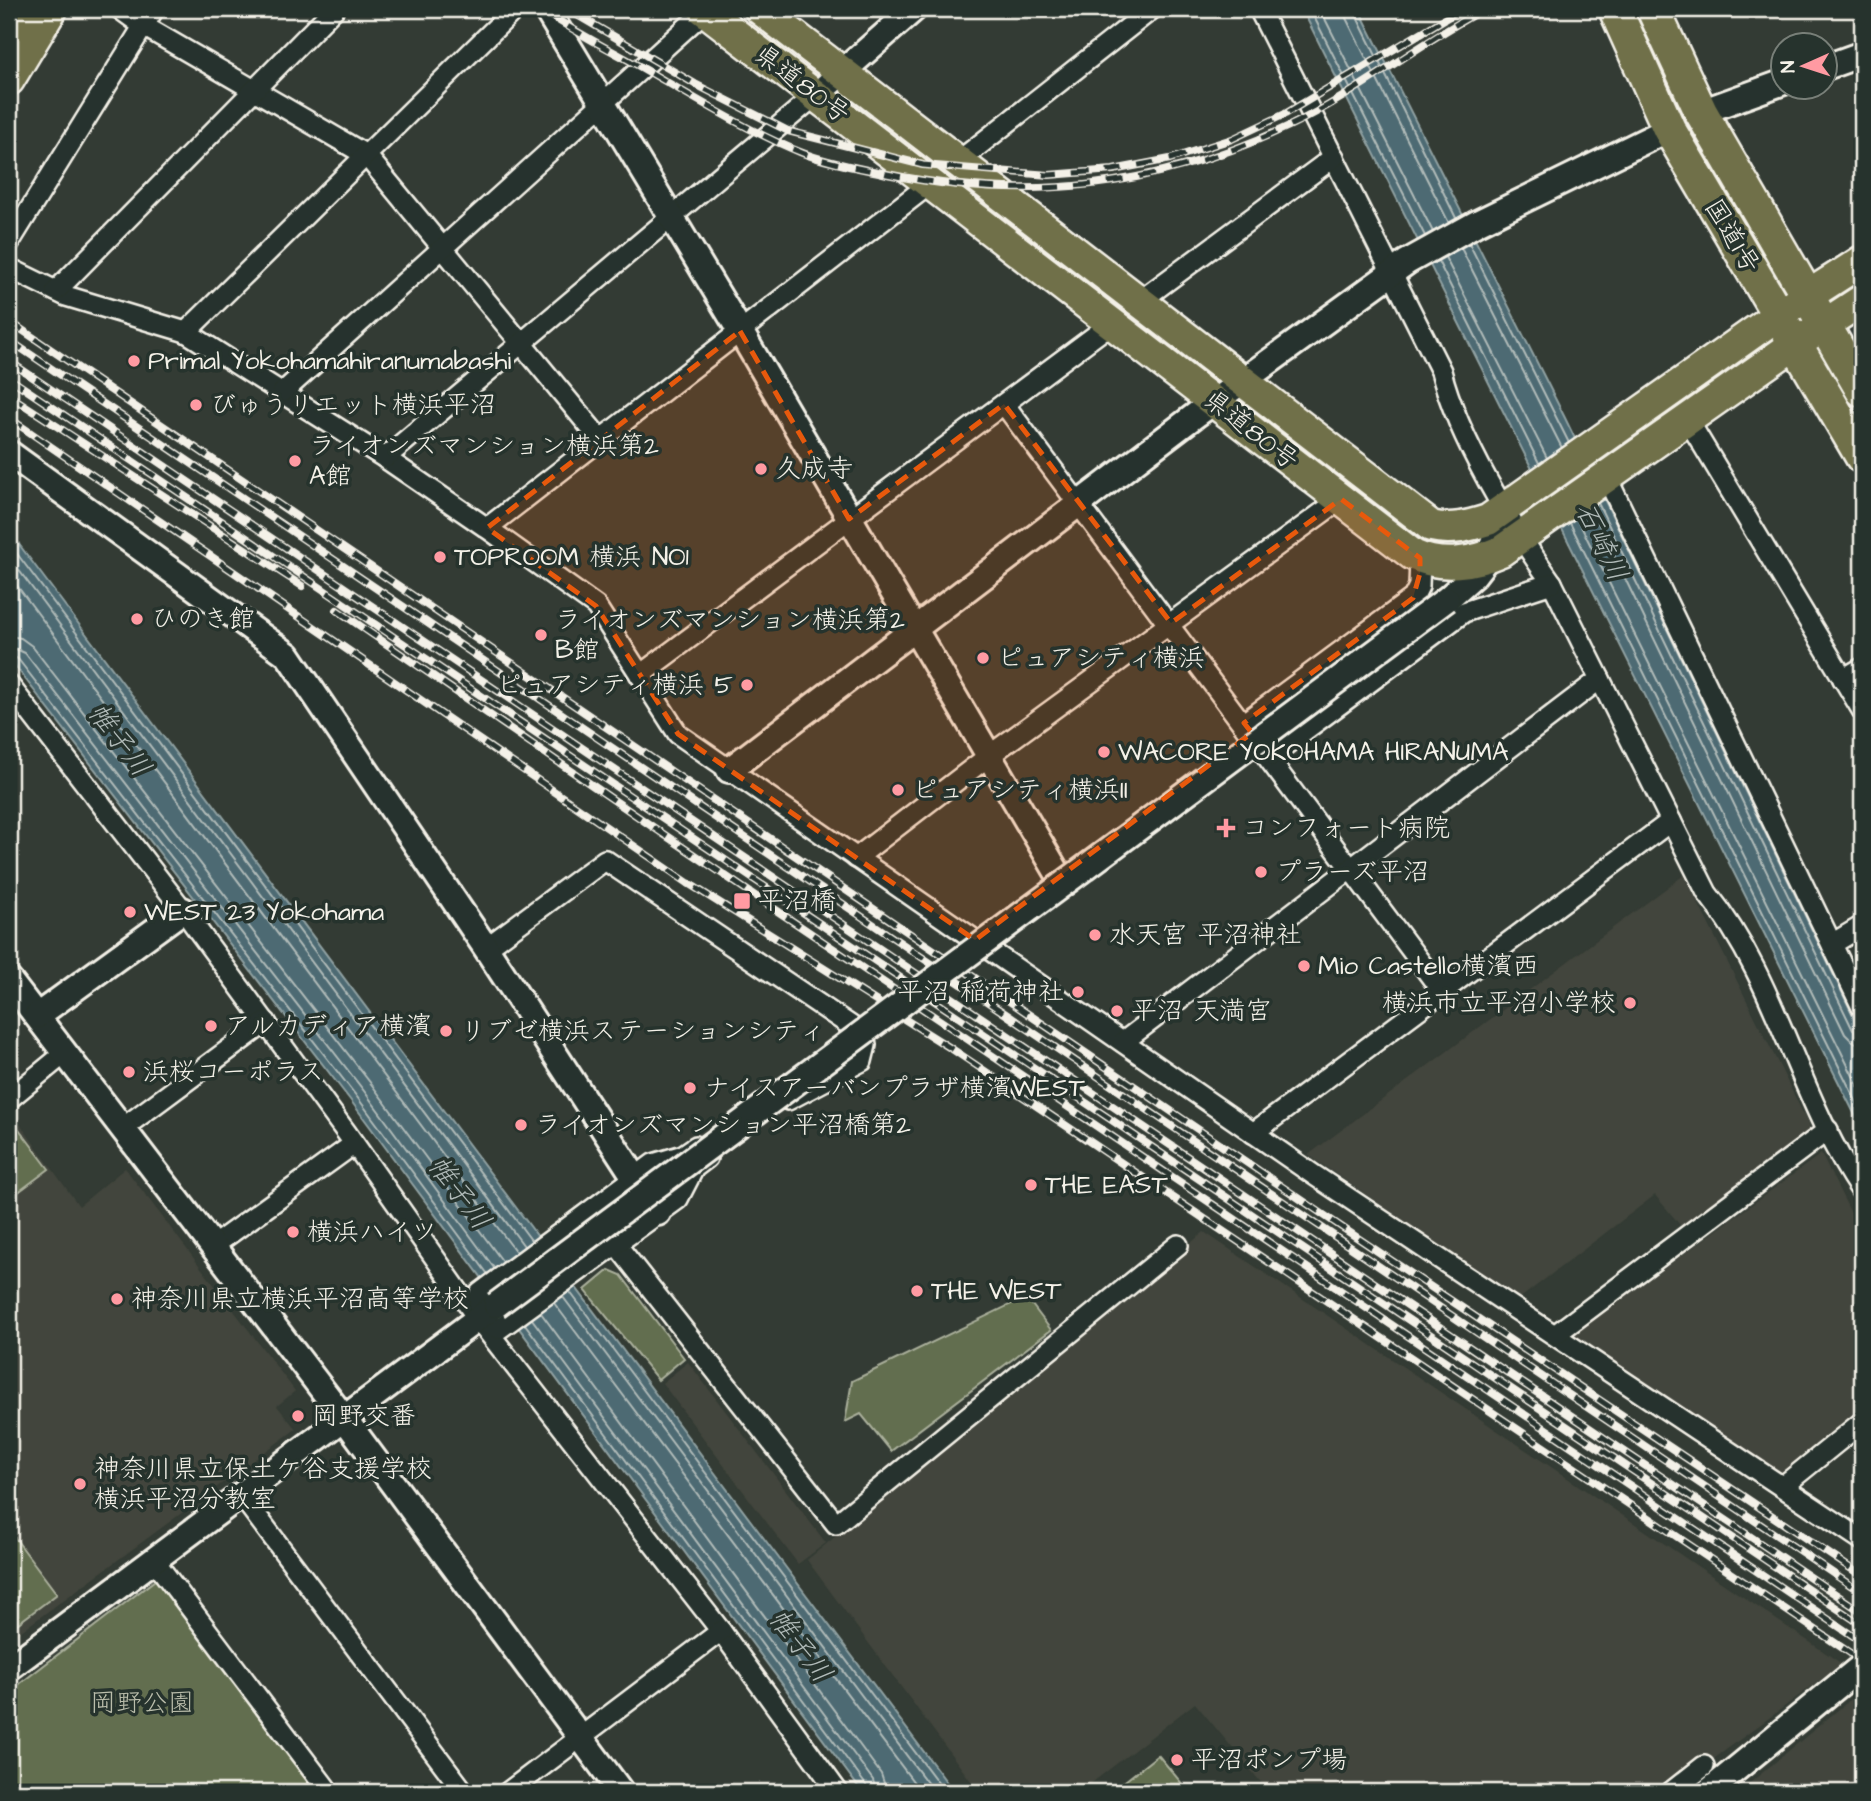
<svg xmlns="http://www.w3.org/2000/svg" width="1871" height="1801" font-family="'Architects Daughter','Klee One',sans-serif">
  <rect width="100%" height="100%" fill="#333b34"/>
  <filter id="ink" filterUnits="userSpaceOnUse"><feTurbulence type="fractalNoise" baseFrequency=".0143" numOctaves="2"/><feDisplacementMap in="SourceGraphic" scale="14" xChannelSelector="R" yChannelSelector="G"/><feConvolveMatrix kernelMatrix="1 2 1 2 8 2 1 2 1" color-interpolation-filters="sRGB"/></filter>
  <g filter="url(#ink)">
    <!-- built -->
    <g fill="#42453c">
      <path d="M1684,875L1812,1131L1681,1226L1655,1195L1519,1299L1308,1155Z"/>
      <path d="M9,1109L79,1206L125,1168L295,1391L277,1406L296,1429L9,1640Z"/>
      <path d="M1821,1154L1862,1235V1416L1783,1479L1569,1338Z"/>
      <path d="M1204,1232L1842,1664L1669,1792H1269L1195,1703L1080,1792H979L807,1560Z"/>
      <path d="M688,1362L826,1543L798,1564L662,1383Z"/>
      <path d="M1856,1695L1862,1698V1792H1739Z"/>
    </g>
    <!-- green -->
    <g fill="#626e4f" stroke="#abb09c" stroke-width="2">
      <path d="M13,1121L49,1169L9,1199V1124Z"/>
      <path d="M609,1270L621,1275L684,1358L658,1380L585,1290Z"/>
      <path d="M1026,1297L1051,1330L891,1451L861,1414L845,1422L852,1381Z"/>
      <path d="M9,1530L57,1594L9,1630Z"/>
      <path d="M159,1577L321,1792H9V1692Z"/>
      <path d="M1158,1755L1189,1792H1111Z"/>
    </g>
    <!-- water -->
    <g fill="#4d6b73" stroke="#90a1a2" stroke-width="2">
      <path d="M1302,9H1359L1565,418L1862,1034V1129Z"/>
      <path d="M9,531L954,1792H862L351,1101L9,658Z"/>
    </g>
    <g fill="none" stroke-linecap="round" stroke-linejoin="round">
      <!-- shore -->
      <g stroke="#b1bbb9" stroke-width="2">
        <path d="M1310,9L1425,236"/>
        <path d="M1320,9L1433,232"/>
        <path d="M1344,9L1346,18L1449,223"/>
        <path d="M1353,9L1456,218"/>
        <path d="M1469,243L1569,443"/>
        <path d="M1461,248L1562,448"/>
        <path d="M1445,257L1547,458"/>
        <path d="M1438,261L1539,463"/>
        <path d="M1598,503L1853,1030L1862,1035"/>
        <path d="M1591,508L1845,1034L1853,1042L1862,1044"/>
        <path d="M1577,518L1862,1094"/>
        <path d="M1570,523L1862,1113"/>
        <path d="M9,543L531,1240"/>
        <path d="M9,557L524,1246"/>
        <path d="M9,575L516,1252"/>
        <path d="M9,636L21,638L32,646L372,1085L503,1262"/>
        <path d="M9,646L25,653L364,1091L494,1268"/>
        <path d="M9,655L18,659L357,1097L487,1273"/>
        <path d="M570,1292L945,1792"/>
        <path d="M563,1297L934,1792"/>
        <path d="M554,1303L921,1792"/>
        <path d="M541,1313L881,1774L887,1792"/>
        <path d="M532,1319L873,1780L876,1792"/>
        <path d="M525,1324L866,1785L867,1792"/>
      </g>
      <defs>
        <g id="minor">
          <path d="M120,9L142,25L366,155L600,439"/>
          <path d="M1259,9L1441,371C1458,438 1512,527 1552,583L1707,893C1778,981 1798,1099 1862,1192"/>
          <path d="M959,161L1152,9"/>
          <path d="M9,243L154,9"/>
          <path d="M9,268L66,296L186,332L385,458L487,528L596,606L678,734L1314,1175L1862,1540"/>
          <path d="M56,291L334,9"/>
          <path d="M1140,301L1334,157"/>
          <path d="M186,332L515,9"/>
          <path d="M282,393L706,10"/>
          <path d="M1004,404L1441,990"/>
          <path d="M1688,420L1862,710"/>
          <path d="M385,458L816,95"/>
          <path d="M1607,478L1862,1007"/>
          <path d="M487,528L931,183"/>
          <path d="M640,675L1112,323"/>
          <path d="M1843,679L1862,668"/>
          <path d="M9,685L183,910L346,1132L478,1319L721,1631L838,1792"/>
          <path d="M1244,723L1413,598L1419,586L1420,558"/>
          <path d="M1269,757L1464,612L1552,583"/>
          <path d="M856,858L990,755L1341,499"/>
          <path d="M1832,944L1862,926"/>
          <path d="M486,948L605,860L854,1028L866,1045L862,1061L788,1100"/>
          <path d="M1123,1042L1600,679"/>
          <path d="M9,1099L65,1053"/>
          <path d="M123,1128L266,1022"/>
          <path d="M1253,1133L1671,821"/>
          <path d="M616,1244L836,1524L1178,1245"/>
          <path d="M213,1246L354,1144"/>
          <path d="M478,1319L480,1293L653,1164L683,1155L696,1146"/>
          <path d="M478,1320L499,1329L678,1199L694,1168L707,1158"/>
          <path d="M1556,1334L1828,1130"/>
          <path d="M1783,1486L1862,1422"/>
          <path d="M241,1495L464,1792"/>
          <path d="M154,1560L329,1792"/>
          <path d="M508,1792L721,1631"/>
          <path d="M1671,1792L1704,1766"/>
        </g>
        <g id="tertiary">
          <path d="M546,9L740,331L1060,877"/>
          <path d="M1826,67L1862,54"/>
          <path d="M816,95L914,9"/>
          <path d="M1701,112L1784,82"/>
          <path d="M9,453L288,655L486,948L658,1213"/>
          <path d="M1447,599L1474,575L1488,557L1505,509"/>
          <path d="M729,770L1197,414L1407,262L1477,223L1669,129"/>
          <path d="M9,980L344,1418L621,1792"/>
          <path d="M37,1016L183,910"/>
          <path d="M9,1668L496,1305"/>
          <path d="M1708,1792L1862,1666"/>
        </g>
        <g id="primary">
          <path d="M703,9L1413,555C1441,568 1474,563 1501,551L1795,344L1862,300"/>
          <path d="M760,9L1431,526C1451,531 1469,526 1488,520L1778,315L1862,261"/>
          <path d="M9,25L19,9"/>
          <path d="M9,80L52,9"/>
        </g>
        <g id="trunk">
          <path d="M1615,9L1669,129L1862,457"/>
          <path d="M1653,9L1701,112L1862,390"/>
        </g>
      </defs>
      <!-- minor casing -->
      <use href="#minor" stroke="#f4f1e8" stroke-width="24"/>
      <!-- tertiary casing -->
      <use href="#tertiary" stroke="#f4f1e8" stroke-width="30"/>
      <!-- primary casing -->
      <use href="#primary" stroke="#f4f1e8" stroke-width="35"/>
      <!-- trunk casing -->
      <use href="#trunk" stroke="#f4f1e8" stroke-width="37"/>
      <!-- minor -->
      <use href="#minor" stroke="#26332d" stroke-width="19"/>
      <!-- tertiary -->
      <use href="#tertiary" stroke="#26332d" stroke-width="24"/>
      <!-- primary -->
      <use href="#primary" stroke="#70704a" stroke-width="30"/>
      <!-- trunk -->
      <use href="#trunk" stroke="#70704a" stroke-width="32"/>
      <defs>
        <g id="rail">
          <path d="M541,9C574,32 611,50 646,70C696,99 746,130 800,152C827,163 859,168 887,174C1029,203 1157,188 1289,126C1357,94 1417,44 1484,9"/>
          <path d="M567,9L695,84L788,131L923,165L1049,175L1113,170L1170,159L1232,139L1285,114L1461,9"/>
          <path d="M9,321L1340,1226L1862,1576"/>
          <path d="M9,340L1862,1593"/>
          <path d="M9,361L1862,1612"/>
          <path d="M9,378L1862,1625"/>
          <path d="M9,395L302,586"/>
          <path d="M9,418L688,883L952,1049L1862,1661"/>
          <path d="M337,610L653,827L1862,1642"/>
        </g>
      </defs>
      <!-- rail casing -->
      <use href="#rail" stroke="#f4f1e8" stroke-width="8"/>
      <!-- rail -->
      <use href="#rail" stroke="#26332d" stroke-width="5" stroke-dasharray="16" stroke-linecap="butt"/>
      <defs>
        <path id="tertiary-bridge" d="M496,1305L1447,599"/>
      </defs>
      <!-- tertiary-bridge casing -->
      <use href="#tertiary-bridge" stroke="#f4f1e8" stroke-width="30" stroke-linecap="butt"/>
      <!-- tertiary-bridge -->
      <use href="#tertiary-bridge" stroke="#26332d" stroke-width="24"/>
    </g>
  </g>
  <!-- marked area -->
  <path fill="#e8590c" fill-opacity="0.2" stroke="#e8590c" stroke-width="5" stroke-dasharray="14 9" stroke-linejoin="round" d="M740,331L849,519L1004,404L1171,623L1341,499L1420,558V573L1413,598L1244,723L1252,733L975,940L678,734L596,606L487,528Z"/>
  <!-- markers -->
  <g fill="#ff9aa2" stroke="#26332d" stroke-width="2.5">
    <circle cx="134" cy="361" r="7"/>
    <circle cx="196" cy="405" r="7"/>
    <circle cx="295" cy="461" r="7"/>
    <circle cx="761" cy="469" r="7"/>
    <circle cx="440" cy="557" r="7"/>
    <circle cx="137" cy="619" r="7"/>
    <circle cx="541" cy="635" r="7"/>
    <circle cx="983" cy="658" r="7"/>
    <circle cx="747" cy="685" r="7"/>
    <circle cx="1104" cy="752" r="7"/>
    <circle cx="898" cy="790" r="7"/>
    <path d="M1222.5 817.5h7v7h7v7h-7v7h-7v-7h-7v-7h7z"/>
    <circle cx="1261" cy="872" r="7"/>
    <rect x="733" y="892" width="18" height="18" rx="3.5"/>
    <circle cx="130" cy="912" r="7"/>
    <circle cx="1095" cy="935" r="7"/>
    <circle cx="1304" cy="966" r="7"/>
    <circle cx="1078" cy="992" r="7"/>
    <circle cx="1630" cy="1003" r="7"/>
    <circle cx="1117" cy="1011" r="7"/>
    <circle cx="211" cy="1026" r="7"/>
    <circle cx="446" cy="1031" r="7"/>
    <circle cx="129" cy="1072" r="7"/>
    <circle cx="690" cy="1088" r="7"/>
    <circle cx="521" cy="1125" r="7"/>
    <circle cx="1031" cy="1185" r="7"/>
    <circle cx="293" cy="1232" r="7"/>
    <circle cx="917" cy="1291" r="7"/>
    <circle cx="117" cy="1299" r="7"/>
    <circle cx="298" cy="1416" r="7"/>
    <circle cx="80" cy="1484" r="7"/>
    <circle cx="1177" cy="1760" r="7"/>
  </g>
  <g text-anchor="middle" dominant-baseline="central" stroke-width="7" stroke-linejoin="round" paint-order="stroke">
    <!-- street labels -->
    <g font-size="26" fill="#f4f1e8" stroke="#26332d">
      <text transform="translate(802 84) rotate(37)">県道80号</text>
      <text transform="translate(1732 236) rotate(59)">国道1号</text>
      <text transform="translate(1251 430) rotate(38)">県道80号</text>
    </g>
    <!-- poi labels -->
    <g font-size="26" fill="#f4f1e8" stroke="#26332d" text-anchor="start">
      <text x="148" y="361">Primal Yokohamahiranumabashi</text>
      <text x="210" y="405">びゅうリエット横浜平沼</text>
      <text x="309" y="446">ライオンズマンション横浜第2<tspan x="309" dy="30">A館</tspan></text>
      <text x="775" y="469">久成寺</text>
      <text x="454" y="557">TOPROOM 横浜 NO1</text>
      <text x="151" y="619">ひのき館</text>
      <text x="555" y="620">ライオンズマンション横浜第2<tspan x="555" dy="30">B館</tspan></text>
      <text x="997" y="658">ピュアシティ横浜</text>
      <text x="733" y="685" text-anchor="end">ピュアシティ横浜 5</text>
      <text x="1118" y="752">WACORE YOKOHAMA HIRANUMA</text>
      <text x="912" y="790">ピュアシティ横浜II</text>
      <text x="1242" y="828">コンフォート病院</text>
      <text x="1275" y="872">プラーズ平沼</text>
      <text x="758" y="901">平沼橋</text>
      <text x="144" y="912">WEST 23 Yokohama</text>
      <text x="1109" y="935">水天宮 平沼神社</text>
      <text x="1318" y="966">Mio Castello横濱西</text>
      <text x="1064" y="992" text-anchor="end">平沼 稲荷神社</text>
      <text x="1616" y="1003" text-anchor="end">横浜市立平沼小学校</text>
      <text x="1131" y="1011">平沼 天満宮</text>
      <text x="225" y="1026">アルカディア横濱</text>
      <text x="460" y="1031">リブゼ横浜ステーションシティ</text>
      <text x="143" y="1072">浜桜コーポラス</text>
      <text x="704" y="1088">ナイスアーバンプラザ横濱WEST</text>
      <text x="535" y="1125">ライオンズマンション平沼橋第2</text>
      <text x="1045" y="1185">THE EAST</text>
      <text x="307" y="1232">横浜ハイツ</text>
      <text x="931" y="1291">THE WEST</text>
      <text x="131" y="1299">神奈川県立横浜平沼高等学校</text>
      <text x="312" y="1416">岡野交番</text>
      <text x="94" y="1469">神奈川県立保土ケ谷支援学校<tspan x="94" dy="30">横浜平沼分教室</tspan></text>
      <text x="1191" y="1760">平沼ポンプ場</text>
    </g>
    <!-- park labels -->
    <g font-size="26" fill="#babdab" stroke="#26332d">
      <text x="142" y="1703">岡野公園</text>
    </g>
    <!-- water labels -->
    <g font-size="28" font-style="italic" fill="#b1bbb9" stroke="#26332d">
      <text transform="translate(1601 542) rotate(64)">石崎川</text>
      <text transform="translate(119 740) rotate(53)">帷子川</text>
      <text transform="translate(459 1193) rotate(53)">帷子川</text>
      <text transform="translate(800 1646) rotate(53)">帷子川</text>
    </g>
  </g>
  <!-- margin -->
  <rect width="1871" height="1801" fill="none" stroke="#26332d" stroke-width="35"/>
  <rect x="18" y="18" width="1836" height="1766" fill="none" stroke="#f4f1e8" stroke-width="2.5" filter="url(#ink)"/>
  <!-- north arrow -->
  <g transform="translate(1804 66) rotate(267)"><circle r="33" fill="#26332d" stroke="#787f78" stroke-width="2"/>
  <path d="M0-5L12 26L0 18L-12 26Z" fill="#ff9aa2"/>
  <text y="-10" font-size="19" font-weight="bold" text-anchor="middle" fill="#f4f1e8">N</text>
  </g>
</svg>
